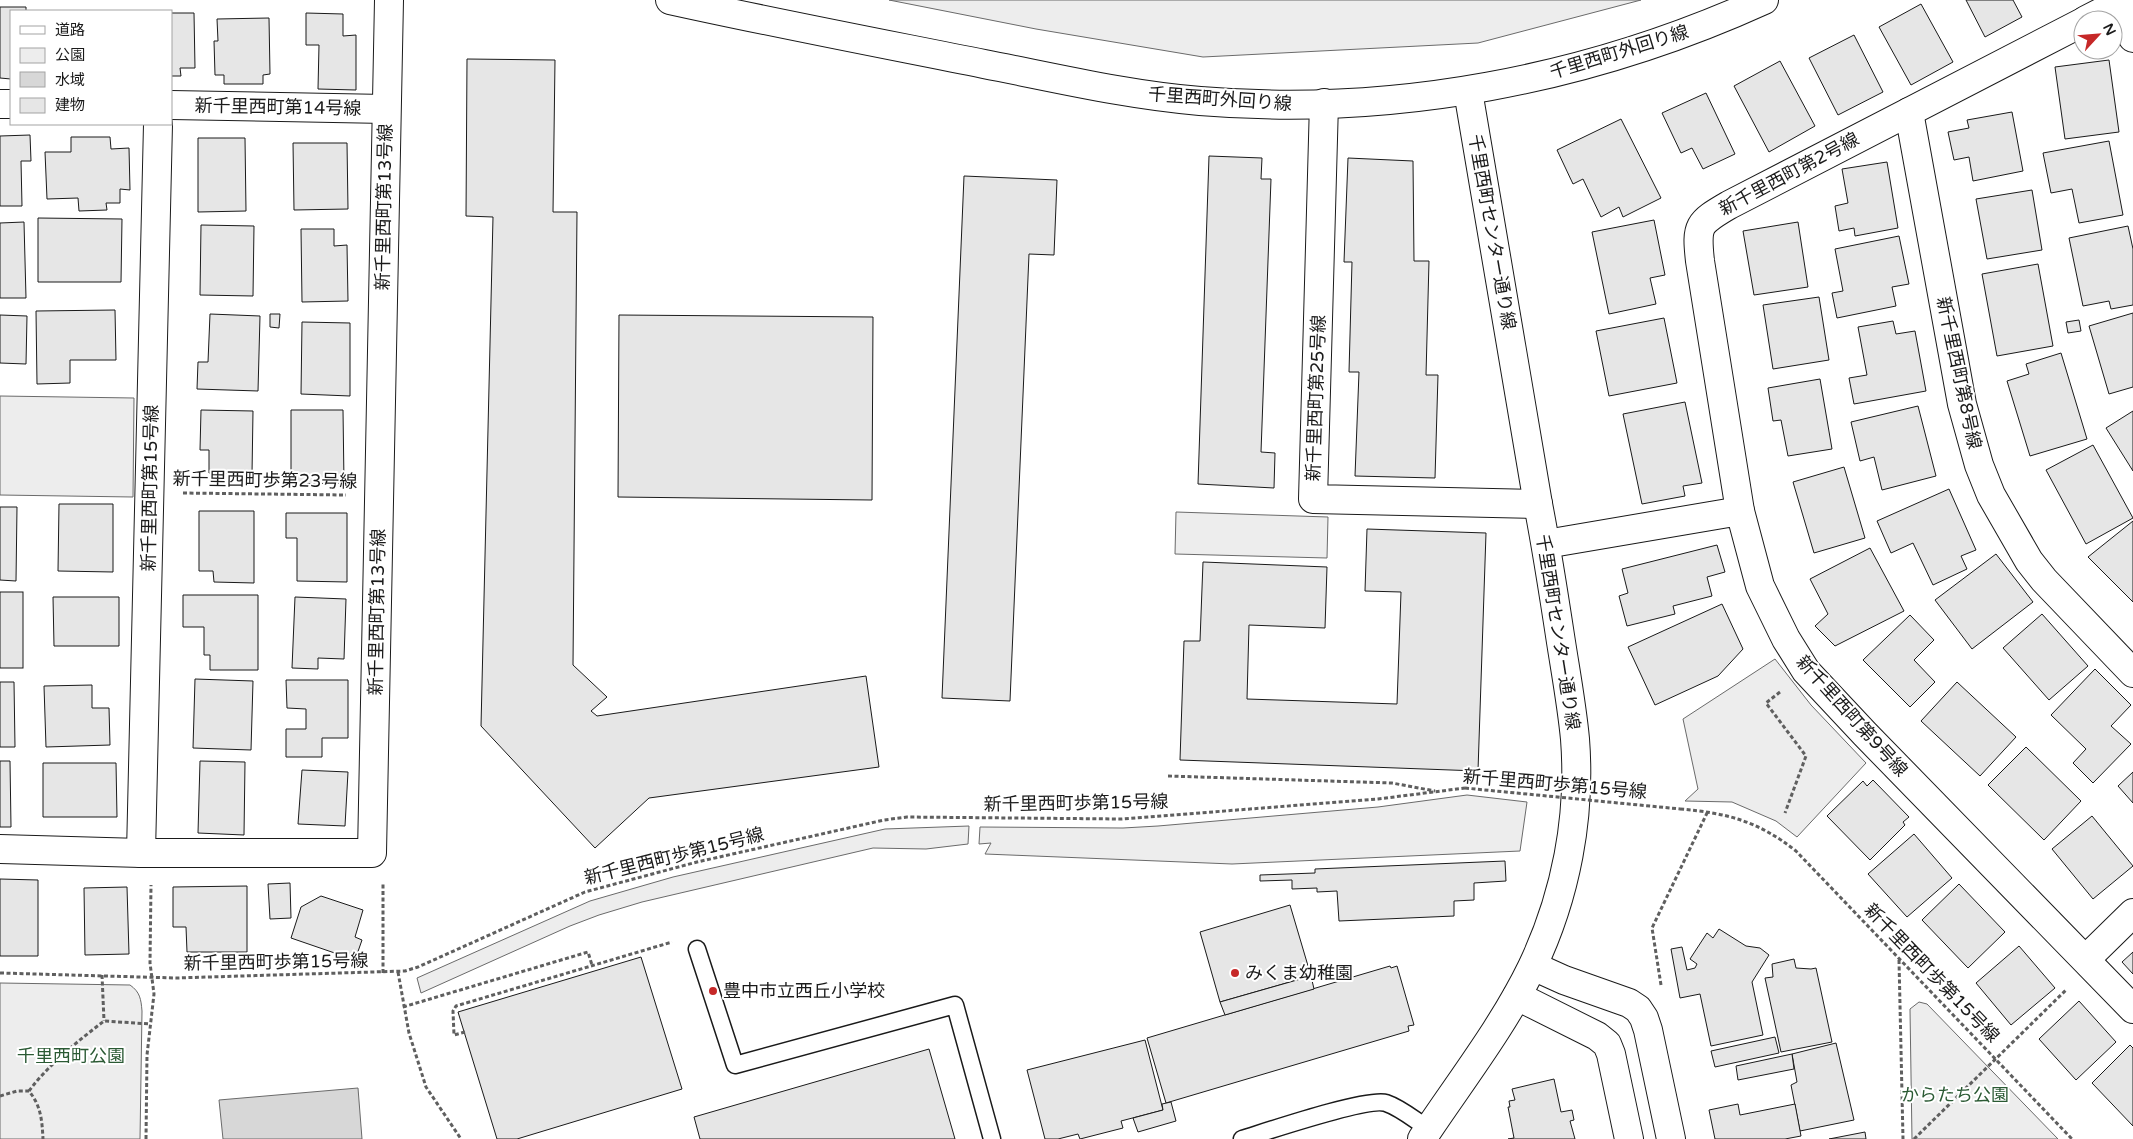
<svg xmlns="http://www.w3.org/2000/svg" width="2133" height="1139" font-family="'Varela Round','Noto Sans JP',sans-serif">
  <rect width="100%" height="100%" fill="#fff"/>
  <!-- green -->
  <g fill="#ededed" stroke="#6a6a6a">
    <path d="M889,0H1641L1478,43L1203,57L1036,29Z"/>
    <path d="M0,396L134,398L133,497L0,495Z"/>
    <path d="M1176,512L1328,517L1327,558L1175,554Z"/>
    <path d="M1775,659L1811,705L1866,763L1797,837L1776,821L1732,802L1685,801L1698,789L1683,719Z"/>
    <path d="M1467,795L1527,802L1520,851L1232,864L985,854L991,843L979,844L980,827L1123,828L1158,826L1378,807Z"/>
    <path d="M969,826L968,844L926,849L873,848L642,902L599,915L570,926L421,993L417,978L590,901L673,877L885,829Z"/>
    <path d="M0,983L130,985C140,992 141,999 142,1011L140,1139H0Z"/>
    <path d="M1919,1002L1927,1004L2058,1139H1912L1910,1009Z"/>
  </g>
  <!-- water -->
  <path fill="#d7d7d7" stroke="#6a6a6a" d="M358,1088L362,1139H223L219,1100Z"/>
  <!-- building -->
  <g fill="#e6e6e6" stroke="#1a1a1a">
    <path d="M1966,0H2013L2022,17L1985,37Z"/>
    <path d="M1921,4L1953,62L1911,85L1879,27Z"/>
    <path d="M0,7H26V11H11V79L0,78Z"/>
    <path d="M171,13H194L195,68H180L181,76H171Z"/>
    <path d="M306,13L343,14V36L356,35V90L318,89L319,45H306Z"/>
    <path d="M269,18L270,74L263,75V84H224V75H215L214,41H218L217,19Z"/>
    <path d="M1854,35L1883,92L1838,115L1809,58Z"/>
    <path d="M467,59L555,60L553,212H577L573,665L607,697L591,711L597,716L866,676L879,767L649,798L595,848L481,726L493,217L466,216Z"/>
    <path d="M2109,60L2119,132L2065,139L2055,67Z"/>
    <path d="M1780,61L1815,126L1769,152L1734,86Z"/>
    <path d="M1706,93L1735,154L1703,169L1692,148L1681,153L1662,113Z"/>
    <path d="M2012,112L2023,171L1973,181L1969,157L1954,160L1948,132L1969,128L1967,120Z"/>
    <path d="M1621,119L1661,198L1623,217L1619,207L1601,217L1583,179L1573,184L1557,150Z"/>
    <path d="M30,135L31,161H21L22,206H0V136Z"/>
    <path d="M71,137H110L111,149L129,148L130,190L120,189V203H106L107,210L79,211L78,198L47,199L45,152H71Z"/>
    <path d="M198,138H245L246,211L198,212Z"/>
    <path d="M2109,141L2123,215L2079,223L2072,189L2051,193L2043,153Z"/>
    <path d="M293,143H347L348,209L294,210Z"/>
    <path d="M1209,156L1262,158L1261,179H1271L1261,452L1275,453L1274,488L1198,484Z"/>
    <path d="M1348,158L1413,161L1414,261H1429L1426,375H1438L1435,478L1355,476L1359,372H1349L1352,262H1344Z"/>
    <path d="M1887,162L1898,228L1855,236L1854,228L1839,231L1835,206L1848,203L1842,169Z"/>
    <path d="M964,176L1057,180L1054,255L1029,254L1010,701L942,698Z"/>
    <path d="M2032,190L2042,250L1987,259L1976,199Z"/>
    <path d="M38,218L122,219L121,282H38Z"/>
    <path d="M1654,220L1665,275L1650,278L1656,304L1609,314L1592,232Z"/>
    <path d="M24,222L26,298H0V223Z"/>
    <path d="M1798,222L1808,287L1754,295L1743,231Z"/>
    <path d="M201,225L254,226L253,296L200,295Z"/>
    <path d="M2128,226L2133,249V305L2111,309L2109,301L2083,306L2069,238Z"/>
    <path d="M301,229H334V246L347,245L348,301L302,302Z"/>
    <path d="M1899,236L1909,284L1892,287L1896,306L1837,318L1832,293L1843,291L1835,249Z"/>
    <path d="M2038,264L2053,346L1997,356L1982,274Z"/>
    <path d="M1819,297L1829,360L1773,369L1763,305Z"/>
    <path d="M115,310L116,360H70V383L37,384L36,311Z"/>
    <path d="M2133,313V387L2109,394L2089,326Z"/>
    <path d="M210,314L260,316L258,391L197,389L198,362H208Z"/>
    <path d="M270,314H280L279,328L270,327Z"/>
    <path d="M0,315L27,316L26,364L0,363Z"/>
    <path d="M619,315L873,317L872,500L618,497Z"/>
    <path d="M1664,318L1677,383L1609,396L1596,331Z"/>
    <path d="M2079,320L2081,331L2068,333L2066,322Z"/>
    <path d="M1893,321L1896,334L1915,331L1926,391L1854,404L1849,378L1867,375L1858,327Z"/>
    <path d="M302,322L350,323V396L301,394Z"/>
    <path d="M2061,353L2087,439L2030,456L2007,381L2029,374L2026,364Z"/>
    <path d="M1820,379L1832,449L1788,456L1781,420L1773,421L1768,388Z"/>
    <path d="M1685,402L1702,483L1683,486L1685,496L1642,504L1623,414Z"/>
    <path d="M1918,406L1936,476L1882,490L1874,457L1860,461L1851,422Z"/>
    <path d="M201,410L253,411L252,474L209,473V450H200Z"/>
    <path d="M291,410H343L344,483L291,484Z"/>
    <path d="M2133,411V471L2106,428Z"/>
    <path d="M2093,445L2133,518L2086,544L2046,470Z"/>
    <path d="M1844,467L1865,538L1814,553L1793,482Z"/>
    <path d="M1949,489L1976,550L1961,556L1967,569L1933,585L1913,543L1891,553L1877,521Z"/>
    <path d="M59,504H113V572L58,571Z"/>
    <path d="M0,507H17L16,581L0,580Z"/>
    <path d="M199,511H254V583L214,582L213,571H199Z"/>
    <path d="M286,513H347V582L297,581V538H286Z"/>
    <path d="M2133,521V602L2088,557Z"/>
    <path d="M1367,529L1486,533L1478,771L1180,760L1184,641H1200L1203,562L1327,567L1325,628L1249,625L1247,699L1397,704L1401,592L1365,591Z"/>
    <path d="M1717,545L1725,572L1707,577L1712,596L1673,606L1675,614L1627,626L1619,596L1628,593L1622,569Z"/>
    <path d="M1870,548L1904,611L1835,646L1815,626L1828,614L1810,579Z"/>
    <path d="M1996,554L2033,602L1972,649L1935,600Z"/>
    <rect x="0" y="592" width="23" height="76"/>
    <path d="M183,595H258V670H210V655H204V627H183Z"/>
    <path d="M53,597H119V646H54Z"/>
    <path d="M295,597L346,599L344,659L318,658V669L292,668Z"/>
    <path d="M1722,604L1743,649L1718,676L1655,705L1628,647Z"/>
    <path d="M2042,614L2088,666L2049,700L2003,648Z"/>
    <path d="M1910,615L1934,640L1914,660L1935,682L1910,707L1863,660Z"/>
    <path d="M2095,669L2131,705L2111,726L2131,744L2093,783L2073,763L2086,749L2051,715Z"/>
    <path d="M195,679L253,681L251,750L193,748Z"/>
    <path d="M286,680H348V738H322V757H286V729H306V709L287,708Z"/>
    <path d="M0,682H14L15,747H0Z"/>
    <path d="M1957,682L2016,737L1980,776L1921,721Z"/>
    <path d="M92,685V708H109L110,745L46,747L44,686Z"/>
    <path d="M2026,747L2081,801L2044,840L1988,785Z"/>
    <path d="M0,761H10L11,827H0Z"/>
    <path d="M200,761L245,762L244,835L198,833Z"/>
    <path d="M43,763H116L117,817H43Z"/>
    <path d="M302,770L348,772L345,826L298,824Z"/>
    <path d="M2133,772V803L2118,786Z"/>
    <path d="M1873,780L1909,817L1903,822L1905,825L1870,860L1827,816L1863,781L1867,786Z"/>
    <path d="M2092,816L2133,866L2093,899L2052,849Z"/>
    <path d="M1914,834L1952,878L1907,917L1868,874Z"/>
    <path d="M1505,861L1506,881L1474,883V900L1454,901V916L1339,921L1337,891L1317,892V888L1292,889V880L1260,881V875L1315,873V869Z"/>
    <path d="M0,879L38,880V956H0Z"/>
    <path d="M290,883L291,918L270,919L268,884Z"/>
    <path d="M1959,884L2005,932L1968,968L1922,920Z"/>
    <path d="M247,886V952H187L186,927H173V887Z"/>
    <path d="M127,887L129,954L85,955L84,888Z"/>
    <path d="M321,896L363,910L355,937L362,940L355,960L291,938L301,907Z"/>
    <path d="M1290,905L1311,976L1220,1002L1200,932Z"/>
    <path d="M1719,929L1746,946L1760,948L1769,955L1752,982L1763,1035L1711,1046L1700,994L1680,998L1671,949L1682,947L1687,970L1695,968L1697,964L1690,959L1707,933L1713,938Z"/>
    <path d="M2019,946L2055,988L2011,1025L1976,983Z"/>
    <path d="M2133,952V974L2122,962Z"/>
    <path d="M641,957L682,1089L517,1139H497L458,1012Z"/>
    <path d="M1794,959L1796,968L1811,969L1816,968L1832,1042L1781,1052L1765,978L1773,977L1772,964Z"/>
    <path d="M1390,966L1391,968L1397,966L1414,1025L1408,1026L1409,1031L1166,1103L1147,1038Z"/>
    <path d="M1311,976L1314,989L1225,1015L1220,1002Z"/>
    <path d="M2079,1001L2116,1042L2076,1080L2039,1039Z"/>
    <path d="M1775,1037L1779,1053L1715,1067L1711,1051Z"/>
    <path d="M1145,1040L1163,1110L1121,1121L1123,1128L1080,1139L1078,1134L1058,1139H1045L1027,1070Z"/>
    <path d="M1836,1043L1854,1120L1800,1131L1791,1085L1797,1082L1792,1054Z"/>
    <path d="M2130,1045L2133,1048V1126L2092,1083Z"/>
    <path d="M929,1049L955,1139H700L694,1117Z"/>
    <path d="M1792,1054L1794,1069L1738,1080L1736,1066Z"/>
    <path d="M1554,1079L1561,1112L1572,1110L1574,1120L1570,1121L1575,1139H1508L1514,1138L1508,1107H1510L1509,1101L1515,1100L1512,1089Z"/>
    <path d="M1171,1102L1176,1121L1138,1132L1133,1118L1163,1110L1162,1104Z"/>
    <path d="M1738,1104L1740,1115L1795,1104L1801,1136L1785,1139H1715L1709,1110Z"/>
    <path d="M1865,1132L1866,1139H1829Z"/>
  </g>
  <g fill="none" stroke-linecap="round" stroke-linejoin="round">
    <defs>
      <g id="service">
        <path d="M697,949L735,1065L955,1005L992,1139"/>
        <path d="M1242,1139C1265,1132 1368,1097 1386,1103C1401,1108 1416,1121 1429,1129"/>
      </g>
      <g id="minor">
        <path d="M2126,0L2133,38"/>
        <path d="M2086,20L2125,0"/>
        <path d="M1324,103L1313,499L1538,504"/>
        <path d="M0,104H11"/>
        <path d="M171,105L386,109"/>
        <path d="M1909,112L1962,404L1979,465L1991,495L2029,561L2044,580L2133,673"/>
        <path d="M1740,511L1700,261C1696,225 1698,223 1729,205L2083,22"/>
        <path d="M1546,544L1740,511L1760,586L1786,639L1806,671L1865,734L2133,1009"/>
        <path d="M0,849L141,853H372L389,0"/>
        <path d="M141,853L158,124"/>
        <path d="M2086,959L2133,913"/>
        <path d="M1533,966L1564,980L1629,1003L1638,1009L1644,1018L1648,1030L1671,1139"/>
        <path d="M1517,996L1597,1036L1607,1044L1611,1054L1629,1139"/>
      </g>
      <g id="tertiary">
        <path d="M670,0C774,23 879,43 984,64C1056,78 1127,95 1200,101C1393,117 1588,80 1764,0"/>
        <path d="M1422,1139C1459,1083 1503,1027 1532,967C1566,896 1581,817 1575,739C1572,707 1566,674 1561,642C1554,596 1547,550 1538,504L1468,91"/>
      </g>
    </defs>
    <!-- service casing -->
    <use href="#service" stroke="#1a1a1a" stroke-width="19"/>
    <!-- minor casing -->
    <use href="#minor" stroke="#1a1a1a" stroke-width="30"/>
    <!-- tertiary casing -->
    <use href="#tertiary" stroke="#1a1a1a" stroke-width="30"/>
    <!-- path -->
    <g stroke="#5f5f5f" stroke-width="3" stroke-dasharray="4 2.5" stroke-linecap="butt">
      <path d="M183,493L346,495"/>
      <path d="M1780,692L1766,703L1806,756L1785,813"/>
      <path d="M1168,776L1392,783L1435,791"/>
      <path d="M1680,809C1727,813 1758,821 1796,851L2072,1139"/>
      <path d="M1899,960L1903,1139"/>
      <path d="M398,972L409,1033L426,1087L461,1139"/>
      <path d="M0,973L176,978L405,971L418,967L585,892L697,862L884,820L907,817L1122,819L1378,799L1465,788"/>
      <path d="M383,973V883"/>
      <path d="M102,975L104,1021"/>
      <path d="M1661,985L1652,928L1708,811"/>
      <path d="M403,1007L588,952L592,965"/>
      <path d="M465,1032L454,1035L453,1011L456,1006L672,942"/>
      <path d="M29,1091C49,1064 78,1041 104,1021L150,1024"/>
      <path d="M0,1096L17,1091H29C41,1106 42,1120 43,1139"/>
      <path d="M146,1139L147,1055L154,994L150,963L151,885"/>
      <path d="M1914,1139L2067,989"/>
    </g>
    <!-- service -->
    <use href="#service" stroke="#fff" stroke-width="16"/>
    <!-- minor -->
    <use href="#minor" stroke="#fff" stroke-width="28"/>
    <!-- tertiary -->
    <use href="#tertiary" stroke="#fff" stroke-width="28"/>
    <!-- path-bridge -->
    <path stroke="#5f5f5f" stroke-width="3" stroke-dasharray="4 2.5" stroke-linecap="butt" d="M1465,788L1680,809"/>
  </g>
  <!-- markers -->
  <g fill="#c62828" stroke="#fff" stroke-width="2">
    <circle cx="1235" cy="973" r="5"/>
    <circle cx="713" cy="991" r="5"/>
  </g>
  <g text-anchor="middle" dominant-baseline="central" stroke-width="4" stroke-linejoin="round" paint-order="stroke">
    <!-- street labels -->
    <g font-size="18" fill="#1a1a1a" stroke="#fff">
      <text transform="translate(1619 52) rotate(-17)">千里西町外回り線</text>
      <text transform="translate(1220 99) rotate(4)">千里西町外回り線</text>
      <text transform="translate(278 107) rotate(1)">新千里西町第14号線</text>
      <text transform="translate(1789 174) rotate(-28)">新千里西町第2号線</text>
      <text transform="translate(384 207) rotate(-89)">新千里西町第13号線</text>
      <text transform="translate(1492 232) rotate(80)">千里西町センター通り線</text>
      <text transform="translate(1959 373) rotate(78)">新千里西町第8号線</text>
      <text transform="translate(1316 398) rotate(-88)">新千里西町第25号線</text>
      <text transform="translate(265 480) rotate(1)">新千里西町歩第23号線</text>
      <text transform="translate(150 488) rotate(-89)">新千里西町第15号線</text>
      <text transform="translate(377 612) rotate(-89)">新千里西町第13号線</text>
      <text transform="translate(1558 632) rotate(81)">千里西町センター通り線</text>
      <text transform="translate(1852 716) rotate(48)">新千里西町第9号線</text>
      <text transform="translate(1555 784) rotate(5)">新千里西町歩第15号線</text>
      <text transform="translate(1076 803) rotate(-1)">新千里西町歩第15号線</text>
      <text transform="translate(674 856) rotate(-14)">新千里西町歩第15号線</text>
      <text transform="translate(276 962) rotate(-1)">新千里西町歩第15号線</text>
      <text transform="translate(1932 973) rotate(46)">新千里西町歩第15号線</text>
    </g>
    <!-- poi labels -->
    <g font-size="18" fill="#1a1a1a" stroke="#fff" text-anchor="start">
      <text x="1245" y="973">みくま幼稚園</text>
      <text x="723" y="991">豊中市立西丘小学校</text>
    </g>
    <!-- park labels -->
    <g font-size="18" fill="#2b5a34" stroke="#fff">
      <text x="71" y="1056">千里西町公園</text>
      <text x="1955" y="1095">からたち公園</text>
    </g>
  </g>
  <!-- legend -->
  <rect x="10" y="10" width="162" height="115" fill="#ffffff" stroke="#a3a3a3"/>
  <rect x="20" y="26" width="25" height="8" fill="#ffffff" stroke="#a3a3a3"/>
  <text x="55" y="35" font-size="15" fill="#1a1a1a">道路</text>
  <rect x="20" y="48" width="25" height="15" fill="#ededed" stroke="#a3a3a3"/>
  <text x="55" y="60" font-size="15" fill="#1a1a1a">公園</text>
  <rect x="20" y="72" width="25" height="15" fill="#d7d7d7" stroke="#a3a3a3"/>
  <text x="55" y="85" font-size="15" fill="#1a1a1a">水域</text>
  <rect x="20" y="98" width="25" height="15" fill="#e6e6e6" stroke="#a3a3a3"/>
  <text x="55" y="110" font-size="15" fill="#1a1a1a">建物</text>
  <!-- north arrow -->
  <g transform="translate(2098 35) rotate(64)"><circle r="24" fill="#ffffff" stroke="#a3a3a3"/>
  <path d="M0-4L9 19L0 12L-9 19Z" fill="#c62828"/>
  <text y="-8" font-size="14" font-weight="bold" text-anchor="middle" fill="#1a1a1a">N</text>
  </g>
</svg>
